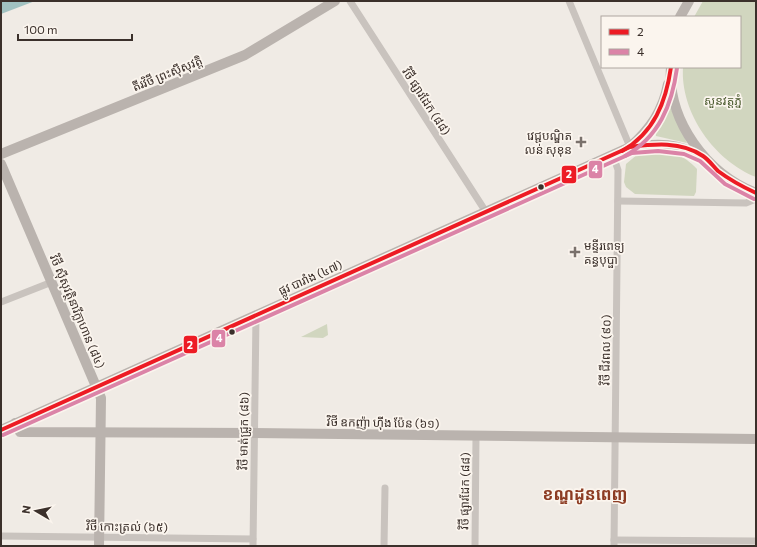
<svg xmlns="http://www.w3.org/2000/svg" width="757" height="547" font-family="Commissioner,'Noto Sans Khmer',sans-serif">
  <rect width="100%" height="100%" fill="#f0ebe5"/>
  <!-- green -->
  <g fill="#d1d6bf">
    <path d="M703,1H756V177C715,161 680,113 683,67H740V17H694Z"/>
    <path d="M668,106L670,107L687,143L656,136L655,130Z"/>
    <path d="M652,151C671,151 684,155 697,169L696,192L694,196L635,194L626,187L624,182L626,164L638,154Z"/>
    <path d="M327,324L328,335L323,338L301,337Z"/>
  </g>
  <!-- water -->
  <path fill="#a1c2c1" d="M1,1H35L1,14Z"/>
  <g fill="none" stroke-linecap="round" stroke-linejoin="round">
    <!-- street -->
    <g stroke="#c9c3be" stroke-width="7">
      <path d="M350,1L486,212"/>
      <path d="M569,1L630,147"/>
      <path d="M613,155L618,170L614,546"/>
      <path d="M618,201L746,203L756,199"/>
      <path d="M1,302L52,282"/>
      <path d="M1,536L253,539"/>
      <path d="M614,540L756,541"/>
      <path d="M253,546L256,315"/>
      <path d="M384,546L385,488"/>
      <path d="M475,546L476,436"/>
    </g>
    <!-- secondary -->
    <g stroke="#bab3ae" stroke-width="10">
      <path d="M680,17L689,1"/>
      <path d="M671,67C667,121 707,174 756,193"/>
      <path d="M630,147C650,129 663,111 668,84"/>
      <path d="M1,154L245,55L335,1"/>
      <path d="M1,164L101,398L99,546"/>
      <path d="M15,423L20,432L254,433L756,439"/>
      <path d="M1,430L630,147C659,143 677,143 703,157"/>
    </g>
    <defs>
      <g id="bus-1">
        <path d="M622,151C654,133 666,102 671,67"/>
        <path d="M1,430L630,147C654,144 681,141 703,156C709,160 713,166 718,171C730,180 743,187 756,193"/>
      </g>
      <g id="bus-2">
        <path d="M625,156C659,137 672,105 677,68"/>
        <path d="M3,435L632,153L658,151L684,154L700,161L725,184L754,199"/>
      </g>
    </defs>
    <!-- bus-1 casing -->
    <use href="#bus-1" stroke="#fbf5ee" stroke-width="7"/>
    <!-- bus-2 casing -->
    <use href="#bus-2" stroke="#fbf5ee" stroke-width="7"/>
    <!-- bus-1 -->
    <use href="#bus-1" stroke="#ed1b24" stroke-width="4"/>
    <!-- bus-2 -->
    <use href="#bus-2" stroke="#db83a7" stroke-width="4"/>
  </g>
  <!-- markers -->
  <g fill="#7a716c" stroke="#fbf5ee" stroke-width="1.5">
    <path d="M579 136h4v4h4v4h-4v4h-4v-4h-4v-4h4z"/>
    <path d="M573 246h4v4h4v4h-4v4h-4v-4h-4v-4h4z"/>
  </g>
  <g fill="#3b302b" stroke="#fbf5ee" stroke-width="1.5">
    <circle cx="541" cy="187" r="3.5"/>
    <circle cx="232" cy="332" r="3.5"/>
  </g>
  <g text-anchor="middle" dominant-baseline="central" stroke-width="3.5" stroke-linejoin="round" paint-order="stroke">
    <!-- street labels -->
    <g font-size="12" fill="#3b302b" stroke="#fbf5ee">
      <text transform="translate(167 73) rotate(-22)">តីរវិថី ព្រះស៊ីសុវត្តិ</text>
      <text transform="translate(427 101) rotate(57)">វិថី ផ្សារដែក (៨៨)</text>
      <text transform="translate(310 277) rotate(-24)">ផ្លូវ បារាំង (៤៧)</text>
      <text transform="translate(78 311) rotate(67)">វិថី ស៊ីសុវត្ថិនារីក្លាហាន (៨៤)</text>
      <text transform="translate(605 350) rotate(-89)">វិថី ជីវពល (៩០)</text>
      <text transform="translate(383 422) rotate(1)">វិថី ឧកញ៉ា ហ៊ីង ប៉ែន (៦១)</text>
      <text transform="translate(243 431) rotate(-89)">វិថី មាត់ជ្រូក (៨៦)</text>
      <text transform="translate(464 491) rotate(-89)">វិថី ផ្សារដែក (៨៨)</text>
      <text transform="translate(127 526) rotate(1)">វិថី កោះត្រល់ (៦៥)</text>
    </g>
    <!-- park labels -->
    <g font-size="12" fill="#4a5a2e" stroke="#fbf5ee">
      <text x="723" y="100">សួនវត្ដភ្នំ</text>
    </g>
    <!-- poi labels -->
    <g font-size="12" fill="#3b302b" stroke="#fbf5ee" text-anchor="end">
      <text x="572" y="135">វេជ្ជបណ្ឌិត<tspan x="572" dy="14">លន់ សុខុន</tspan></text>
      <text x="584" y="245" text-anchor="start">មន្ទីរពេទ្យ<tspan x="584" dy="14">គន្ធបុប្ផា</tspan></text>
    </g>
    <!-- district labels -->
    <g font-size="16" font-weight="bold" fill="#8c3b22" stroke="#fbf5ee">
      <text x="585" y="493">ខណ្ឌដូនពេញ</text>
    </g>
  </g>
  <g stroke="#fbf5ee" stroke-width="1.5">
    <rect x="588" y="160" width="15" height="19" rx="4" fill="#db83a7"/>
    <rect x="561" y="165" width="16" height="19" rx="4" fill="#ed1b24"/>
    <rect x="211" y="329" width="15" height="19" rx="4" fill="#db83a7"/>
    <rect x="183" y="335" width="15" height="19" rx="4" fill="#ed1b24"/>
  </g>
  <g font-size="11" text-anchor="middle" font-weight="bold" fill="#fff">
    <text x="595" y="173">4</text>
    <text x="569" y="178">2</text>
    <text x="219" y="342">4</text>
    <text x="190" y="349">2</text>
  </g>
  <!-- border -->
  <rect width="757" height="547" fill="none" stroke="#3b302b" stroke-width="4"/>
  <!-- legend -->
  <rect x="601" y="16" width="140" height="52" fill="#fbf5ee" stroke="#aea6a0"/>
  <rect x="609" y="29" width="20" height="6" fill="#ed1b24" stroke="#aea6a0"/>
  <text x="637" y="36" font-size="12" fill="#3b302b">2</text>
  <rect x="609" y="49" width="20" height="6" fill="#db83a7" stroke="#aea6a0"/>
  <text x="637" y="56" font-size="12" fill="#3b302b">4</text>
  <!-- north arrow -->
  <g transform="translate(36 511) rotate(279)" stroke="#fbf5ee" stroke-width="3" paint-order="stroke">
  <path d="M0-3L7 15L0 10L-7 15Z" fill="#3b302b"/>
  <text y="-6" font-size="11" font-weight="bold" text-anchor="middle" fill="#3b302b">N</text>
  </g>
  <!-- scale -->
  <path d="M18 34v6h114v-6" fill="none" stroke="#3b302b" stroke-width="2"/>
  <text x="24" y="34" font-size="12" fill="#3b302b" stroke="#fbf5ee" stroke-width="3" paint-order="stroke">100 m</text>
</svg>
